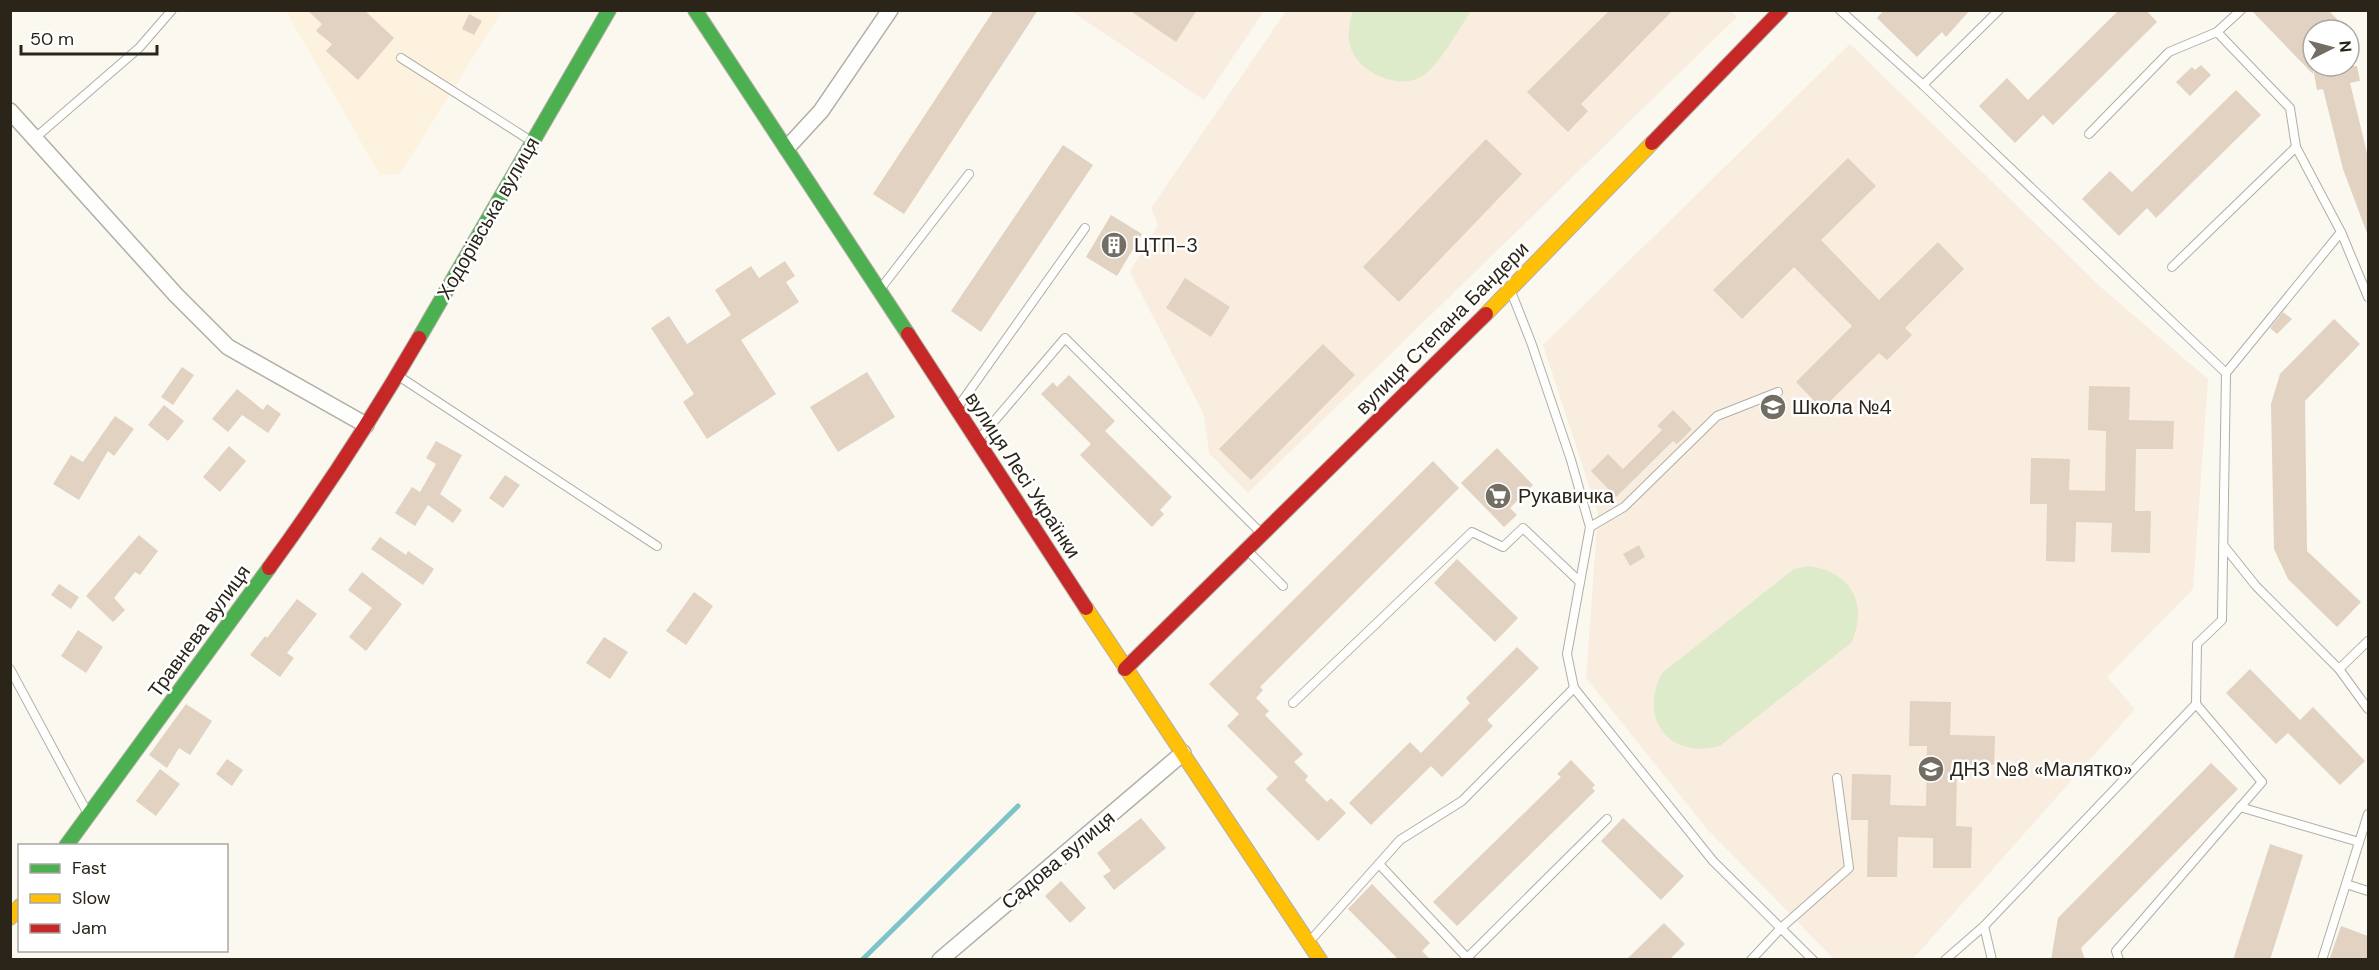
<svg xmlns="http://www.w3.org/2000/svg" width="2379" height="970" font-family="'DM Sans',sans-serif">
  <rect width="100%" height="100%" fill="#fbf8f0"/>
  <!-- built -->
  <path fill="#fcf2de" d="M286,11H502L400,174L380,175Z"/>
  <!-- education -->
  <g fill="#f9ede0">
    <path d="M1730,10L1737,17L1248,493L1209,453L1204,415L1130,272L1158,225L1151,208L1286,11Z"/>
    <path d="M1071,11H1264L1204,100Z"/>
    <path d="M1850,44L2104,290L2208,379L2193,589L2107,677L2135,709L1913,959H1834L1706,828L1586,678L1598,513L1543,345Z"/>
  </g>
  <!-- green -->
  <g fill="#ddebca">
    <path d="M1353,10H1471V11C1458,30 1442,61 1424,75C1402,91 1363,75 1352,51C1346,38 1349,24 1353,10Z"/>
    <path d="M1809,566C1851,572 1869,604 1851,643L1720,746C1669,760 1638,719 1662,673L1794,569Z"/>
  </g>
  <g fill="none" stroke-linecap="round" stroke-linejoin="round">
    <!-- stream -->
    <path stroke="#7cc4c7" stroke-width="5" d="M862,960L1018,806"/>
  </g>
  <!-- building -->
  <g fill="#e1d2c2">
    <path d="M307,10H364L394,38L358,80L326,51L332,44L316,31L322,24Z"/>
    <path d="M994,10H1038L904,214L873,194Z"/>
    <path d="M1129,10H1197L1176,42Z"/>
    <path d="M1610,10H1673L1581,104L1588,111L1568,132L1527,92Z"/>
    <path d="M1884,10H1970L1946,37L1942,32L1917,57L1877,18Z"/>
    <path d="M2119,10H2146L2157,22L2053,125L2043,115L2015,143L1979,106L2007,78L2028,100Z"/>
    <path d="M2251,10H2328L2338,20L2328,30H2313V66H2357L2360,81L2350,83L2368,157V232L2367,233L2343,169L2323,89L2317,90L2313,68V74Z"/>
    <path d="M469,14L482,21L474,35L462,29Z"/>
    <path d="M2201,65L2211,75L2190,96L2176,82L2192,67L2195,70Z"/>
    <path d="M2236,90L2261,115L2156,218L2147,208L2119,236L2082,199L2110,171L2132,192Z"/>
    <path d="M1486,139L1522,174L1399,302L1363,267Z"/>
    <path d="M1063,145L1093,165L981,332L951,311Z"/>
    <path d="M1848,158L1876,186L1821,240L1879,300L1938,242L1964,269L1905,328L1912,335L1887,360L1879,353L1822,409L1796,382L1852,326L1794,267L1742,319L1713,290Z"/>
    <path d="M1111,215L1142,234L1117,276L1086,257Z"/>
    <path d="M785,261L795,276L786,282L799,302L741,340L776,394L707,439L683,402L694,394L651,328L669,316L687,344L731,315L715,290L751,266L759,278Z"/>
    <path d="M1185,278L1230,307L1211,337L1166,308Z"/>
    <path d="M2283,312L2292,319L2277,334L2270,328Z"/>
    <path d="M2334,319L2360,344L2305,401L2307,551L2361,602L2337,627L2288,579L2274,549L2271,404L2280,374Z"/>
    <path d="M1323,344L1355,375L1251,480L1219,449Z"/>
    <path d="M182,367L194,375L173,405L161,397Z"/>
    <path d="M867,372L895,417L838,452L810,407Z"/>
    <path d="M1069,375L1115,421L1105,431L1172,497L1160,510L1164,514L1152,527L1080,455L1091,444L1041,394L1053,382L1057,387Z"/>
    <path d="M2089,386L2130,387L2129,420L2174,421L2173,449H2136L2135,511H2151L2150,553L2111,552L2112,523L2076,522L2075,562L2046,561L2047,504H2030L2031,458L2070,459L2069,490L2105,491L2106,431L2088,430Z"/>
    <path d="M237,389L263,410L267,404L281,414L268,433L242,415L228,432L212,419Z"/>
    <path d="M164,405L184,421L168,441L148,425Z"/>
    <path d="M1673,410L1692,429L1677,444L1673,441L1616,497L1591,471L1608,454L1623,469L1662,430L1657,426Z"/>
    <path d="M115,416L134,429L114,456L108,451L79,500L53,484L71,455L83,462Z"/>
    <path d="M436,441L462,455L440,494L462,510L453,523L428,505L415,526L395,513L412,487L420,492L436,464L426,458Z"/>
    <path d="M229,446L246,461L220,492L203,477Z"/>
    <path d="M1497,448L1533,485L1510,508L1517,515L1504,527L1461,483Z"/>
    <path d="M1433,461L1459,488L1260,687L1263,690L1256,698L1269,711L1265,715L1303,754L1294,762L1308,776L1305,780L1327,802L1331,798L1346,813L1318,841L1266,789L1278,777L1227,726L1239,714L1209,684Z"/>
    <path d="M505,475L520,485L503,508L489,498Z"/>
    <path d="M139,535L158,551L140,575L135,572L114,598L125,610L113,622L86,596Z"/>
    <path d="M380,537L406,555L408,551L434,569L423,585L371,549Z"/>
    <path d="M1639,545L1645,557L1630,566L1623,554Z"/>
    <path d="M1457,559L1518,618L1495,642L1434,583Z"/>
    <path d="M362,572L402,604L366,651L349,637L372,608L348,590Z"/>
    <path d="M59,584L79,597L71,609L51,595Z"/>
    <path d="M694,592L713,606L686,645L666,631Z"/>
    <path d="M297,599L317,614L287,653L294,658L280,677L250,655L265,636L267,638Z"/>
    <path d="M78,630L103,647L86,673L61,656Z"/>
    <path d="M604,637L628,652L610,679L586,663Z"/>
    <path d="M1517,647L1539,668L1487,720L1493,726L1442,777L1431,766L1371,825L1349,803L1410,742L1421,753L1470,703L1466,698Z"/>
    <path d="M2250,669L2300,720L2313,707L2365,761L2340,785L2288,733L2276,744L2226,693Z"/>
    <path d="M1910,701L1951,702L1950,735L1995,736L1994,765L1957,764L1956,826L1972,827L1971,868H1933V838L1898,837L1897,877H1867L1868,820H1851L1852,774L1891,775L1890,805L1926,806L1927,746H1909Z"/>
    <path d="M186,704L212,721L190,755L179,748L167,768L149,755Z"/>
    <path d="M227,759L243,770L232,786L216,774Z"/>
    <path d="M1571,760L1595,785L1592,788L1595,791L1457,926L1433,902L1561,777L1557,774Z"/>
    <path d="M2211,763L2238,789L2081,948L2085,960H2051L2058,918Z"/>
    <path d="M160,769L180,784L156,816L136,801Z"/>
    <path d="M1141,818L1166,848L1114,890L1103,876L1111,871L1097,853Z"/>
    <path d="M1623,818L1684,876L1661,900L1601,841Z"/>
    <path d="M2270,844L2303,855L2270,960H2233Z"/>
    <path d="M1061,881L1086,908L1070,923L1045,896Z"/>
    <path d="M1372,884L1430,943L1422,951L1431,960H1399L1348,909Z"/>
    <path d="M1664,923L1685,944L1669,960H1626Z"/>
    <path d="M2341,926L2368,936V960H2329Z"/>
  </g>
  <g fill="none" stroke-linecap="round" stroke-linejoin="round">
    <defs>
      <g id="lane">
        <path d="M1840,10L1923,85L2226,373"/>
        <path d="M2217,32L2290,108L2296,147L2341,232L2368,297"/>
        <path d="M401,58L531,141"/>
        <path d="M1923,85L1999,10"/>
        <path d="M2089,134L2169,52L2217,32L2241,10"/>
        <path d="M35,138L139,48L172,10"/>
        <path d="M2172,267L2296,147"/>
        <path d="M881,288L969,174"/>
        <path d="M1512,294L1531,342L1571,460L1590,527L1567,654L1574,688L1713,861L1813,960"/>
        <path d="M400,377L657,546"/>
        <path d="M958,407L1085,228"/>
        <path d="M979,439L1065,338L1260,532"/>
        <path d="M1590,527L1624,507L1717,416L1778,392"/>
        <path d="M2224,546L2256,586L2339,669"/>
        <path d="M1248,551L1283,586"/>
        <path d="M2368,641L2339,669L2368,709"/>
        <path d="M10,669L87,812"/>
        <path d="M1293,703L1472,532L1503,547L1523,528L1580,582"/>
        <path d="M2240,807L2359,842"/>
        <path d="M1379,864L1469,960"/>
        <path d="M2346,884L2368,891"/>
        <path d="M1984,926L1992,960"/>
        <path d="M1310,941L1400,840L1462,801L1574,688"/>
        <path d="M1467,958L1607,819"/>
        <path d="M1751,960L1781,928L1849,868L1837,778"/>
        <path d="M1945,960L1984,926L2196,704"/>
        <path d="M2119,960L2116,951L2262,782L2196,704L2197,644L2222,620L2226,373L2341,232"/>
        <path d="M2322,960L2368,814"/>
      </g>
      <g id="street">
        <path d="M10,111L176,295L228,347L366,425"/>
        <path d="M787,148L821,111L890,10"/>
        <path d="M940,960L1183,753"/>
      </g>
      <g id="fast">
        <path d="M695,10L908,334"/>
        <path d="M419,338L609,10"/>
        <path d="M66,846L269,568"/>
      </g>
      <g id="slow">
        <path d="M1486,314L1652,143"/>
        <path d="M1086,608L1320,960"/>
        <path d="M10,918L20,906"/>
      </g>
      <g id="jam">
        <path d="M1652,143L1781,10"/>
        <path d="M908,334L1086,608"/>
        <path d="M269,568C323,494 373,417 419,338"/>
        <path d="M1125,669L1486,314"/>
      </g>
    </defs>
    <!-- lane casing -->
    <use href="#lane" stroke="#b2aea6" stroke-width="10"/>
    <!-- street casing -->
    <use href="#street" stroke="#b2aea6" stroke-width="18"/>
    <!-- fast casing -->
    <use href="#fast" stroke="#b2aea6" stroke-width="16"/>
    <!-- slow casing -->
    <use href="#slow" stroke="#b2aea6" stroke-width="16"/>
    <!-- jam casing -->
    <use href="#jam" stroke="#b2aea6" stroke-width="16"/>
    <!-- lane -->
    <use href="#lane" stroke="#fefefd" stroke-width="8"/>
    <!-- street -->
    <use href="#street" stroke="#fefefd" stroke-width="15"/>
    <!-- fast -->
    <use href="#fast" stroke="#4caf50" stroke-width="14"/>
    <!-- slow -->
    <use href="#slow" stroke="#ffc107" stroke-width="14"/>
    <!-- jam -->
    <use href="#jam" stroke="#c62828" stroke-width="14"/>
  </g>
  <!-- icons -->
  <defs>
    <symbol id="building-disc" viewBox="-11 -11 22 22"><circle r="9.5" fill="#736e64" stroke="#fff"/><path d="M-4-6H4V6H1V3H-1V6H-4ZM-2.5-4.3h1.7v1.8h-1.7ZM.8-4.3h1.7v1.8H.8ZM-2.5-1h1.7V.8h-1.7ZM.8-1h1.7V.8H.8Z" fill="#fff"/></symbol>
    <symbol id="school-disc" viewBox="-11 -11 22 22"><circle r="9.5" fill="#736e64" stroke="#fff"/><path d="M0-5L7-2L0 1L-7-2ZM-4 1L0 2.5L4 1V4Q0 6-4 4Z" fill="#fff"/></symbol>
    <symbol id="supermarket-disc" viewBox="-11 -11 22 22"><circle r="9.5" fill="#736e64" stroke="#fff"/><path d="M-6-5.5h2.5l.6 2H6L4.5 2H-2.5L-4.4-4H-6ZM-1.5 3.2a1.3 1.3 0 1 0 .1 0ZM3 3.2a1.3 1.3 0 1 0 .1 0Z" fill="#fff"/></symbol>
  </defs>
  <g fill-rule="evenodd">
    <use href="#building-disc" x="1099" y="230" width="30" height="30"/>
    <use href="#school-disc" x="1758" y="392" width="30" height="30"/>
    <use href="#supermarket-disc" x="1483" y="481" width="30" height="30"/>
    <use href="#school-disc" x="1916" y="754" width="30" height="30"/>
  </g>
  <g text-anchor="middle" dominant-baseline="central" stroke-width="5" stroke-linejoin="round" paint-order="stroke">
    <!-- street labels -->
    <g font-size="20" fill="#2a2419" stroke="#fff">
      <text transform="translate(488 218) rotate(-60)">Ходорівська вулиця</text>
      <text transform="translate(1442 328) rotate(-45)">вулиця Степана Бандери</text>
      <text transform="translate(1023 475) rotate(57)">вулиця Лесі Українки</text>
      <text transform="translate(199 631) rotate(-54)">Травнева вулиця</text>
      <text transform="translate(1058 860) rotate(-40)">Садова вулиця</text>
    </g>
    <!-- poi labels -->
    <g font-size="20" fill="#2a2419" stroke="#fff" text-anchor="start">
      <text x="1134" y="245">ЦТП-3</text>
      <text x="1792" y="407">Школа №4</text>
      <text x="1518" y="496">Рукавичка</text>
      <text x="1950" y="769">ДНЗ №8 «Малятко»</text>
    </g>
  </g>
  <!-- border -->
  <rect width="2379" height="970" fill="none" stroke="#2a2419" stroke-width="24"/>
  <!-- legend -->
  <rect x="18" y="844" width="210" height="108" fill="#ffffff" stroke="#aaa7a3" stroke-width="1.5"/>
  <rect x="30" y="864" width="30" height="9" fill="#4caf50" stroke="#aaa7a3" stroke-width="1.5"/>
  <text x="72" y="874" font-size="18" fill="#2a2419">Fast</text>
  <rect x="30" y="894" width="30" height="9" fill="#ffc107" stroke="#aaa7a3" stroke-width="1.5"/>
  <text x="72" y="904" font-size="18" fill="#2a2419">Slow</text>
  <rect x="30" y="924" width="30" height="9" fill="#c62828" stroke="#aaa7a3" stroke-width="1.5"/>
  <text x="72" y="934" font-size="18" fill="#2a2419">Jam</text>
  <!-- north arrow -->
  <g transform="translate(2331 48) rotate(84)"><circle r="28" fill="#ffffff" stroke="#aaa7a3" stroke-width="1.5"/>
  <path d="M0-4.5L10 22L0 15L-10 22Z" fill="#736e64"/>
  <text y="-9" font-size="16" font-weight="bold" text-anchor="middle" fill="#2a2419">N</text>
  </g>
  <!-- scale -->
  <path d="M21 45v9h136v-9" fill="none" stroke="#2a2419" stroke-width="3"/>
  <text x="30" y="45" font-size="18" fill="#2a2419" stroke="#ffffff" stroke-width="4.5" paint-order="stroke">50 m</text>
</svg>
